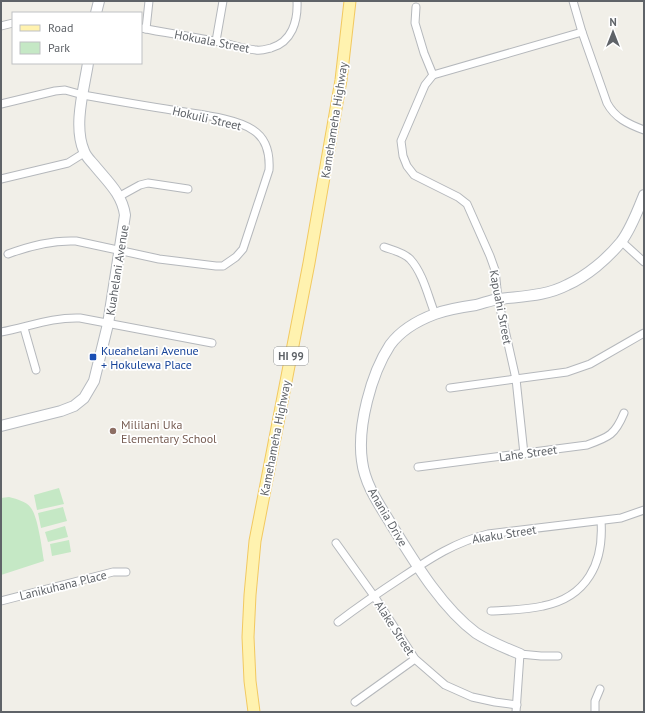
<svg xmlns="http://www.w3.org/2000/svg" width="645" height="713" font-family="'PT Sans',sans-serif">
  <rect width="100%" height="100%" fill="#f1efe8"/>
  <!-- green -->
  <g fill="#c5e8c5">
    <path d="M59,488L64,504L37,510L34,495Z"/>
    <path d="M9,497C16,499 26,501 31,508C38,517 42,549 44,561L1,575V498Z"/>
    <path d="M63,507L67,521L41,528L38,513Z"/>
    <path d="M65,526L68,537L48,542L45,532Z"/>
    <path d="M69,540L71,552L52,556L50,544Z"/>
  </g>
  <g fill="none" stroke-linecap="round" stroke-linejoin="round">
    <defs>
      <g id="street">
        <path d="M573,1L582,32L607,103C615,118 628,124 644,130"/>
        <path d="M416,7L415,23L424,53L433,75"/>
        <path d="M1,26L13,23"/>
        <path d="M141,28C165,33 190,36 214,41C228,43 242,49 256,50C261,51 267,49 271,48C292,42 298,21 297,1"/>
        <path d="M146,29L149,1"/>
        <path d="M216,41L223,1"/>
        <path d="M1,104L55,91L65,90L83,95C117,101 151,107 185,112C204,115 237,119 253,130C267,139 270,154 269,170L243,249L236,257L223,266H216L159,259L76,241C54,240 29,246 8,254"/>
        <path d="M1,179L68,163L84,153"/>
        <path d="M120,196L140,185L148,183L188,189"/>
        <path d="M621,241L644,262"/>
        <path d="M384,247C392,250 403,252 410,259C423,273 428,296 435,314"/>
        <path d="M24,328L36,370"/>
        <path d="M1,332C28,327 52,317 80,318L212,343"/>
        <path d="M450,388L567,372L590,364L644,333"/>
        <path d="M524,454L516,379L498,299L495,270L490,256L467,204L458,197L414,175L407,166L403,156L401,141L425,85L433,75L582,32"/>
        <path d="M418,467L587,445C609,437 615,435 624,413"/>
        <path d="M336,543L374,596L415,659L445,685L472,697L495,702L517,705"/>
        <path d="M1,601L113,572H126"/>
        <path d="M491,611C508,610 527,610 543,606C587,597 604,563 601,521"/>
        <path d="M338,622C359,606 381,591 404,576C431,558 455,542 488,534L621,518L644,510"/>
        <path d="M355,702L415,659"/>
        <path d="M516,712L520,654L541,656H558"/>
        <path d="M595,712V701L600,689"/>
      </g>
      <g id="secondary">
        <path d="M96,13L99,1"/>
        <path d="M1,426L61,411L74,406L84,398L94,381L108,324L125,215C122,194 108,182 95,166C91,161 86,157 84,151C73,126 84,89 88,63"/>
        <path d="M520,654C505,648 490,642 476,633C441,607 414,561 391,524C379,504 365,485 362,461C357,427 371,374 390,345C401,330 419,320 435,314C448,309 462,307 476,305C484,303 491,300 499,299C523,296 546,296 567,285C587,276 607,259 621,242C631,229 638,210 644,195"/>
      </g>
      <path id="primary" d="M254,712L250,681L248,637L250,595L255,541L309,263L341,80L350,1"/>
    </defs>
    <!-- street casing -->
    <use href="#street" stroke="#b5b8bc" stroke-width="9"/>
    <!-- secondary casing -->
    <use href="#secondary" stroke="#b6babf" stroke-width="12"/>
    <!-- primary casing -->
    <use href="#primary" stroke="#f2c960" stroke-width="13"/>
    <!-- street -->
    <use href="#street" stroke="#fff" stroke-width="7"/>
    <!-- secondary -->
    <use href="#secondary" stroke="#fff" stroke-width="10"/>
    <!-- primary -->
    <use href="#primary" stroke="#fff2af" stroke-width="11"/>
  </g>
  <!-- markers -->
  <rect fill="#1a4fb4" stroke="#fff" stroke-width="1.5" x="89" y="353" width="8" height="8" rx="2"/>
  <circle fill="#8d6e63" stroke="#fff" stroke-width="1.5" cx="113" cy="431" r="4"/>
  <g text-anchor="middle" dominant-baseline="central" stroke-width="3.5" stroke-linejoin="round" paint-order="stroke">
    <!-- shield labels -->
    <rect fill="#fff" stroke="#8f9295" stroke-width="1" x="274" y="347" width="34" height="18" rx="3"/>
    <g font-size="11" font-weight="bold" fill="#5f6368">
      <text x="291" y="356">HI 99</text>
    </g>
    <!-- street labels -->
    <g font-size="12" fill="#5f6368" stroke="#fff">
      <text transform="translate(212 41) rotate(11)">Hokuala Street</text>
      <text transform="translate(207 118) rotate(13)">Hokuili Street</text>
      <text transform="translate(334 120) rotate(-81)">Kamehameha Highway</text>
      <text transform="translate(117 270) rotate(-81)">Kuahelani Avenue</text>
      <text transform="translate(501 307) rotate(79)">Kapuahi Street</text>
      <text transform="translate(275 438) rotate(-79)">Kamehameha Highway</text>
      <text transform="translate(528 453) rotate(-8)">Lahe Street</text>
      <text transform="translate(388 517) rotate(60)">Anania Drive</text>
      <text transform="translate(504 534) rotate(-9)">Akaku Street</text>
      <text transform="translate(63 585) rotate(-14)">Lanikuhana Place</text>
      <text transform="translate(395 628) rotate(57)">Alake Street</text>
    </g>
    <!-- transit labels -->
    <g font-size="12" fill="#164399" stroke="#fff" text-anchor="start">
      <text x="101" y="350">Kueahelani Avenue<tspan x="101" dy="14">+ Hokulewa Place</tspan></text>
    </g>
    <!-- education labels -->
    <g font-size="12" fill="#785e54" stroke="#fff" text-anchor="start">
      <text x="121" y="424">Mililani Uka<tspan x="121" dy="14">Elementary School</tspan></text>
    </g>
  </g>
  <!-- border -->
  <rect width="645" height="713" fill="none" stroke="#5f6368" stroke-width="4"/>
  <!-- legend -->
  <rect x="12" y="12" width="130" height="52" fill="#ffffff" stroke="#bfc1c3"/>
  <rect x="20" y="25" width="20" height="6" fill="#fff2af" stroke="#bfc1c3"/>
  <text x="48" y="32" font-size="12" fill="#5f6368">Road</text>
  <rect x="20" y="42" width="20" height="12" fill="#c5e8c5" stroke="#bfc1c3"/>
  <text x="48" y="52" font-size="12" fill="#5f6368">Park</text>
  <!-- north arrow -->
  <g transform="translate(613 32)" stroke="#ffffff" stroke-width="3" paint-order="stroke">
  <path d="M0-3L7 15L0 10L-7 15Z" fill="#5f6368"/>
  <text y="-6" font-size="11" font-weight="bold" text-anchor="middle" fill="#5f6368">N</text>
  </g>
</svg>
